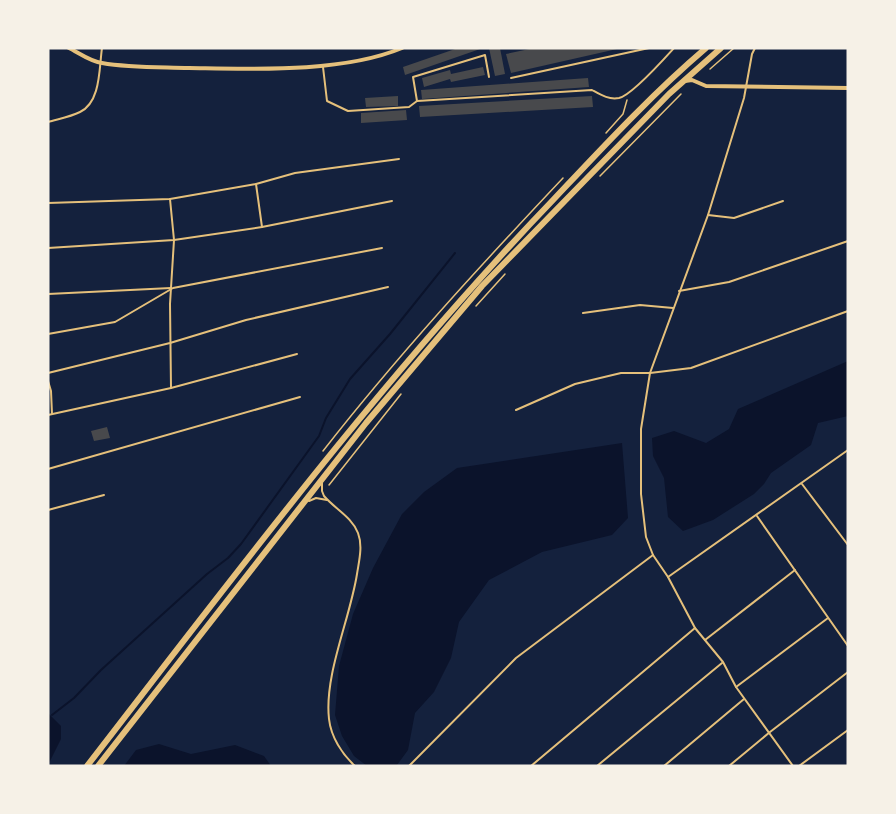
<svg xmlns="http://www.w3.org/2000/svg" width="896" height="814" font-family="'Sofia Sans Condensed',sans-serif">
  <rect width="100%" height="100%" fill="#14213d"/>
  <!-- water -->
  <g fill="#0b132b">
    <path d="M848,361V416L818,423L811,445L771,473L764,484L754,494L713,520L683,531L668,517L664,478L653,456L652,438L674,431L706,443L729,429L738,409Z"/>
    <path d="M622,443L628,518L612,535L542,552L489,580L459,622L451,658L434,692L415,713L408,750L397,765L367,766L354,756L342,736L335,715L339,666L353,614L373,568L402,514L424,492L457,468Z"/>
    <path d="M48,713L61,726V739L48,765Z"/>
    <path d="M159,744L191,754L235,745L264,756L271,766H124L136,750Z"/>
  </g>
  <g fill="none" stroke-linecap="round" stroke-linejoin="round">
    <!-- stream -->
    <path stroke="#0b132b" stroke-width="2" d="M52,715L74,698L101,670L207,574L228,558L241,544L319,436L326,418L350,379L390,334L455,253"/>
  </g>
  <!-- building -->
  <g fill="#48494c">
    <path d="M458,48H483L405,75L403,67Z"/>
    <path d="M489,48H500L505,74L495,76Z"/>
    <path d="M534,48H616L617,49L511,73L506,54Z"/>
    <path d="M483,67L485,75L451,82L450,79L424,87L422,78L450,70L451,74Z"/>
    <path d="M588,78L589,87L422,99L421,90Z"/>
    <path d="M398,96V106L366,107L365,98Z"/>
    <path d="M592,96L593,107L420,117L419,106Z"/>
    <path d="M406,110L407,120L361,123V113Z"/>
    <path d="M107,427L110,438L94,441L91,431Z"/>
  </g>
  <g fill="none" stroke-linecap="round" stroke-linejoin="round">
    <!-- path -->
    <g stroke="#e5c07b" stroke-width="1.5">
      <path d="M710,69L734,48"/>
      <path d="M606,133L623,114L627,100"/>
      <path d="M600,176L681,94"/>
      <path d="M476,306L505,274"/>
      <path d="M323,451C398,355 480,266 563,178"/>
      <path d="M329,485L401,394"/>
    </g>
    <!-- service -->
    <g stroke="#e5c07b" stroke-width="2">
      <path d="M755,48L752,54L744,98L708,215L650,373L641,429V494L646,537L653,555L668,577L695,628L723,662L736,687L793,766"/>
      <path d="M323,67L327,101L348,111L409,107L417,101L592,90C601,95 609,100 619,98C632,95 664,59 674,48"/>
      <path d="M511,78L649,48"/>
      <path d="M417,101L413,77L485,55L489,77"/>
      <path d="M48,122C58,119 70,117 80,112C101,102 99,68 102,48"/>
      <path d="M256,184L262,227"/>
      <path d="M170,199L174,240L170,304L171,388"/>
      <path d="M48,203L170,199L256,184L295,173L399,159"/>
      <path d="M708,215L734,218L783,201"/>
      <path d="M48,248L174,240L262,227L392,201"/>
      <path d="M679,291L729,282L848,241"/>
      <path d="M48,294L171,288"/>
      <path d="M583,313L640,305L673,308"/>
      <path d="M48,334L115,322L173,288L382,248"/>
      <path d="M48,373L170,343L246,320L388,287"/>
      <path d="M48,381L51,391L52,414"/>
      <path d="M516,410L575,384L621,373H650L691,368L848,311"/>
      <path d="M48,415L171,388L297,354"/>
      <path d="M48,469L300,397"/>
      <path d="M322,483V491L324,496C335,509 352,517 358,533C363,546 359,561 357,574C350,619 324,675 329,719C331,737 342,754 355,766"/>
      <path d="M802,484L848,545"/>
      <path d="M309,501L316,498L327,500"/>
      <path d="M48,510L104,495"/>
      <path d="M757,516L848,646"/>
      <path d="M668,577L848,450"/>
      <path d="M705,640L795,570"/>
      <path d="M736,687L828,618"/>
      <path d="M409,766L516,658L653,555"/>
      <path d="M531,766L695,628"/>
      <path d="M597,766L722,663"/>
      <path d="M664,766L744,699"/>
      <path d="M729,766L770,732L848,672"/>
      <path d="M799,766L848,730"/>
    </g>
    <!-- minor -->
    <g stroke="#e5c07b" stroke-width="4">
      <path d="M69,48C79,53 91,62 102,63C130,68 160,67 189,68C253,69 342,73 402,48"/>
      <path d="M685,81L692,80L706,86L848,88"/>
    </g>
    <!-- trunk -->
    <g stroke="#e5c07b" stroke-width="6">
      <path d="M87,766C237,572 384,376 554,199C603,147 652,94 706,48"/>
      <path d="M98,766L366,423L482,286L669,94L721,48"/>
    </g>
  </g>
  <!-- border -->
  <rect width="896" height="814" fill="none" stroke="#f6f1e7" stroke-width="99"/>
</svg>
